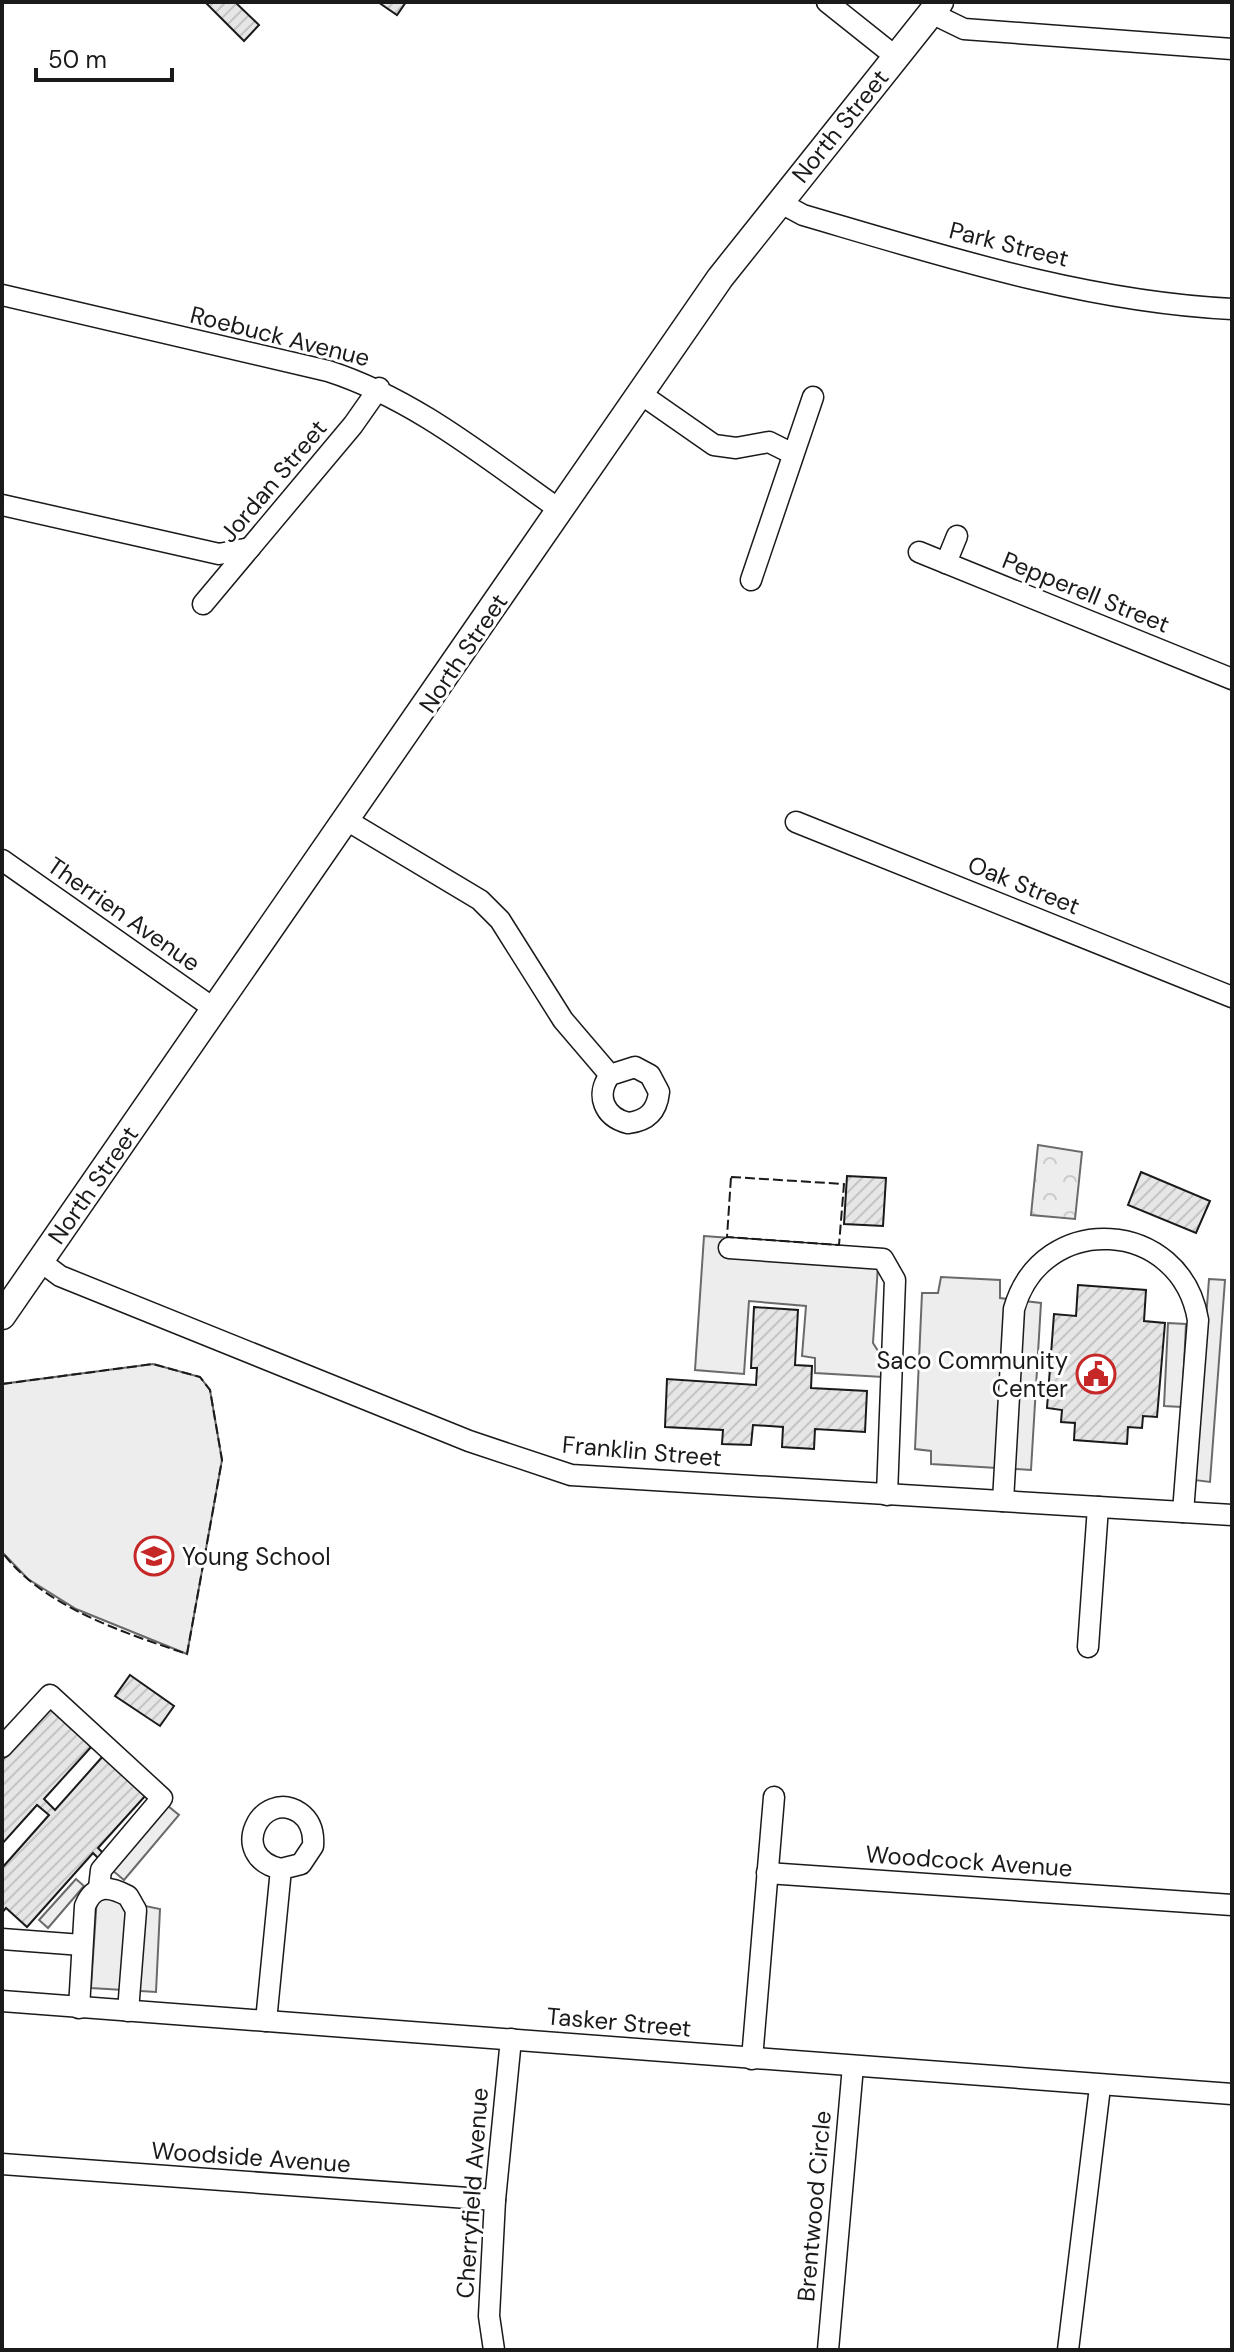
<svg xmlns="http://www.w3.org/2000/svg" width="1234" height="2352" font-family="'DM Sans',sans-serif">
  <defs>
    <pattern id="park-crowns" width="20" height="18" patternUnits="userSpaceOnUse" patternTransform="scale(2)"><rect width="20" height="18" fill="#ededed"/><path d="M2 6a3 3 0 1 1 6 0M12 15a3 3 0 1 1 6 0" fill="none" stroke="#cbcbcb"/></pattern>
    <pattern id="building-hatch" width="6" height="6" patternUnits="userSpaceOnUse" patternTransform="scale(2)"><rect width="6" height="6" fill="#e6e6e6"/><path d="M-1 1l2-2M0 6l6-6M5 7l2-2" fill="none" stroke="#c5c5c5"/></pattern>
  </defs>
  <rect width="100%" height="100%" fill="#fff"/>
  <!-- park -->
  <path fill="url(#park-crowns)" stroke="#6a6a6a" stroke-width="2" d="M1038,1145L1082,1152L1075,1219L1031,1215Z"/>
  <!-- built -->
  <g fill="#ededed" stroke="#6a6a6a" stroke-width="2">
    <path d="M704,1236L879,1249L873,1343L885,1362L883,1377L815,1373V1358L802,1356L806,1306L749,1301L744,1374L695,1370Z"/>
    <path d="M941,1277L1000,1280V1298L1041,1303L1031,1470L931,1464V1451L915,1449L922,1293H938Z"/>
    <path d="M1209,1279L1225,1280L1210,1482L1194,1480Z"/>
    <path d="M1168,1323L1186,1324L1182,1407L1164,1406Z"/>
    <path d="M153,1364L200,1377L210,1390L222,1460L187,1654L76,1609L28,1579L2,1552V1384Z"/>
    <path d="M168,1806L179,1815L124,1880L112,1870Z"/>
    <path d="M76,1879L84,1886L48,1928L39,1920Z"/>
    <path d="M97,1896L160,1909L156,1992L91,1988Z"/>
  </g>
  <!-- building -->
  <g fill="url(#building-hatch)" stroke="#1a1a1a" stroke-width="2">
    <path d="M205,2H235L259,25L244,41Z"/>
    <path d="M378,2H406L397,15Z"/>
    <path d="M1141,1172L1210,1201L1196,1233L1128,1205Z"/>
    <path d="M847,1176L886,1178L883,1226L844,1224Z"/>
    <path d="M1078,1285L1146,1290L1144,1321L1165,1323L1157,1417L1143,1416L1142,1428L1128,1427L1127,1444L1074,1440L1075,1423L1061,1422L1062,1410L1047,1408L1054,1314L1076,1316Z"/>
    <path d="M754,1307L798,1310L795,1365L812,1366L811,1388L867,1391L865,1432L815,1429L814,1449L782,1447L783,1427L753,1425L751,1445L722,1444L723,1430L665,1427L667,1379L756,1385L757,1368H751Z"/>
    <path d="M130,1675L174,1706L160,1726L115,1696Z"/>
    <path d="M49,1707L92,1746L44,1799L55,1810L103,1756L146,1795L98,1848L104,1854L99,1859L93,1853L27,1927L6,1908L2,1913V1868L49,1815L37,1805L2,1844V1760Z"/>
  </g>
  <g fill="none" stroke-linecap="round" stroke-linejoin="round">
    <defs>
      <g id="minor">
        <path d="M827,2L896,57"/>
        <path d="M931,13L964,29L1232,49"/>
        <path d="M779,202L803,215C943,256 1086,302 1232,309"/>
        <path d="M2,295L328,371C415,399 486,458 560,510"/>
        <path d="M638,392L714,445L736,448L769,442L793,454"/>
        <path d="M2,505L219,554L250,548"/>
        <path d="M919,552L1232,679"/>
        <path d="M946,563L957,536"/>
        <path d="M751,580L813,397"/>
        <path d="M203,604L353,425L379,388"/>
        <path d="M348,821L480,900L500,920L563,1020L610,1075C595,1095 604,1117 628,1123C647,1121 657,1111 659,1092L650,1075L635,1067L610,1075"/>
        <path d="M796,822L1232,997"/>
        <path d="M2,860L216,1010"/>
        <path d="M729,1248L883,1259L895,1280L887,1495"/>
        <path d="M40,1261L60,1276L469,1441L571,1475L1232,1515"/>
        <path d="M1003,1501L1014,1309C1042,1210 1181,1218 1198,1320L1183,1512"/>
        <path d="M1088,1647L1098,1507"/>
        <path d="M2,1747L50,1695L162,1798L101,1870L99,1888"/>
        <path d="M767,1873L1232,1905"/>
        <path d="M2,1939L82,1945"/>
        <path d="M2,2001L1232,2094"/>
        <path d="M79,2008L85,1906C94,1884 109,1886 128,1896L136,1910L128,2011"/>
        <path d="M266,2021L281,1869C226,1857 261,1787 300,1813C311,1821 314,1833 313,1846L301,1864L281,1869"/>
        <path d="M752,2059L774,1797"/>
        <path d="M2,2164L495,2200"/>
        <path d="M494,2350L489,2316L495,2200L511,2039"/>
        <path d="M828,2350L853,2066"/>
        <path d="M1068,2350L1100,2087"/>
      </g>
      <path id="major" d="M2,1316L720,278L940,2"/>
    </defs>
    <!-- minor casing -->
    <use href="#minor" stroke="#1a1a1a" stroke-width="23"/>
    <!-- major casing -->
    <use href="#major" stroke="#1a1a1a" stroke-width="29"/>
    <!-- minor -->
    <use href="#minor" stroke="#fff" stroke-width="20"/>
    <!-- major -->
    <use href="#major" stroke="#fff" stroke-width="26"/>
    <!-- fence -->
    <g stroke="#1a1a1a" stroke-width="2" stroke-dasharray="10 4" stroke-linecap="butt">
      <path d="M731,1177L844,1184L839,1245L727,1237Z"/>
      <path d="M2,1384L153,1364L200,1377L210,1390L222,1460L187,1654C125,1633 43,1607 2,1552"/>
    </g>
  </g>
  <!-- icons -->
  <defs>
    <symbol id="civic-ring" viewBox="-11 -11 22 22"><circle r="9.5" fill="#fff" stroke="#c62828" stroke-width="1.5"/><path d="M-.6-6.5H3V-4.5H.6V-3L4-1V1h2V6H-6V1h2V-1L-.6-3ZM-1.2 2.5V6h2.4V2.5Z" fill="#c62828"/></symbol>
    <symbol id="school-ring" viewBox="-11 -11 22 22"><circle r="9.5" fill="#fff" stroke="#c62828" stroke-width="1.5"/><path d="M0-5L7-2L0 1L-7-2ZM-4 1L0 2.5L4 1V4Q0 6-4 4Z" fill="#c62828"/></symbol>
  </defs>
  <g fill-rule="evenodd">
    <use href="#civic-ring" x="1074" y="1352" width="44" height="44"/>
    <use href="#school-ring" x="132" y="1534" width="44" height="44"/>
  </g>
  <g text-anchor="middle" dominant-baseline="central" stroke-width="6" stroke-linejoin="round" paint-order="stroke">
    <!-- street labels -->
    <g font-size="24" fill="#1a1a1a" stroke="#fff">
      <text transform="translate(840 126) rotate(-51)">North Street</text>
      <text transform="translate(1009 244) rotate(14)">Park Street</text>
      <text transform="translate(280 336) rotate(14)">Roebuck Avenue</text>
      <text transform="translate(273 481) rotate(-50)">Jordan Street</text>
      <text transform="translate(1086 592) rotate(22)">Pepperell Street</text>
      <text transform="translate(463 653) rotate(-56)">North Street</text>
      <text transform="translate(1024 885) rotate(22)">Oak Street</text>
      <text transform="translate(124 914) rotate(35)">Therrien Avenue</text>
      <text transform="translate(93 1185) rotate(-55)">North Street</text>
      <text transform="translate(642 1451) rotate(5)">Franklin Street</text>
      <text transform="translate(969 1861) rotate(4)">Woodcock Avenue</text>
      <text transform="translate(619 2022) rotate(5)">Tasker Street</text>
      <text transform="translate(251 2157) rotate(4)">Woodside Avenue</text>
      <text transform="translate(472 2193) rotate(-86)">Cherryfield Avenue</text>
      <text transform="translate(814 2206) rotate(-85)">Brentwood Circle</text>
    </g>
    <!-- poi labels -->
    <g font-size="24" fill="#1a1a1a" stroke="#fff" text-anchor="end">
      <text x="1068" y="1360">Saco Community<tspan x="1068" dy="28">Center</tspan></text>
      <text x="182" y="1556" text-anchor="start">Young School</text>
    </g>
  </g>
  <!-- border -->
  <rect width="1234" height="2352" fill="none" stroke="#1a1a1a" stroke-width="8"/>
  <!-- scale -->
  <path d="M36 68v12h136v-12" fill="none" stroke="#1a1a1a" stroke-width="4"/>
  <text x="48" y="68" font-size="24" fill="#1a1a1a" stroke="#ffffff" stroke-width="6" paint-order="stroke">50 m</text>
</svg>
